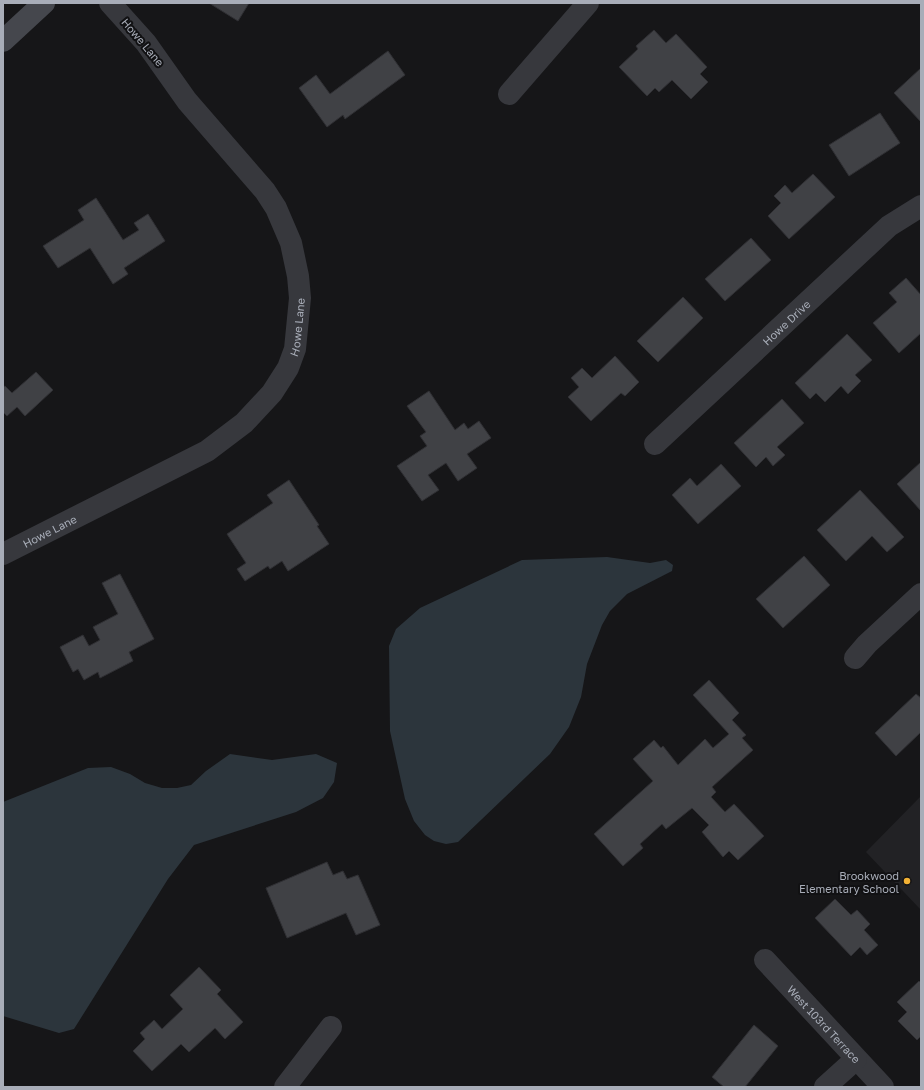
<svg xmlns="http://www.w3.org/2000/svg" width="924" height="1090" font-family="'Golos Text',sans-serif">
  <rect width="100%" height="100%" fill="#161618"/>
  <!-- built -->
  <path fill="#222225" d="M921,796V910L866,852Z"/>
  <!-- water -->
  <g fill="#2c353c">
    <path d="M607,557L650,563L666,560L673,565L672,571L627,594L610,611L602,625L587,664L581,697L569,727L550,754L458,842L446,844L434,841L425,835L414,821L405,799L390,731L389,646L396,629L420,608L522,560Z"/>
    <path d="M230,754L272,760L316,754L337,763L334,782L323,798L296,812L194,845L168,879L74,1029L59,1033L3,1016V802L88,768L111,767L130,774L145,783L162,788H177L191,785L206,771Z"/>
  </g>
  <!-- building -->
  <g fill="#404145" stroke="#303034">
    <path d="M209,3H249L238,21Z"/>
    <path d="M654,30L666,43L676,34L707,67L700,74L708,82L691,99L672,80L659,92L655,88L647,96L619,67L638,49L636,46Z"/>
    <path d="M388,51L405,75L345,119L343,115L327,127L299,88L316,75L330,94Z"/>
    <path d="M921,68V122L894,93Z"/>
    <path d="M880,113L900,143L849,176L829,145Z"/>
    <path d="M813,174L835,197L789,239L768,216L781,203L774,196L785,185L792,193Z"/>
    <path d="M96,198L123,240L139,230L134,223L148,214L165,241L124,268L128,274L113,284L90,248L58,268L43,246L84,220L78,210Z"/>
    <path d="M751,238L771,260L725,301L705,279Z"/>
    <path d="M906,278L921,295V333L899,353L873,323L897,302L889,293Z"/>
    <path d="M683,297L703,318L658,362L637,341Z"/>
    <path d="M847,334L872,360L855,375L861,381L848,394L841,386L825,402L816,393L810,399L795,383Z"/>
    <path d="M615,356L639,382L625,396L621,393L591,421L568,397L579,387L571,378L582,368L592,378Z"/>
    <path d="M36,372L53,390L25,416L17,407L7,416L3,412V387L5,386L12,393Z"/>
    <path d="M429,391L455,430L464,423L468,429L479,421L491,438L467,454L477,468L458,481L446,463L428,475L439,490L422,501L397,466L427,446L420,436L426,432L407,406Z"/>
    <path d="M782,399L804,423L777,447L785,455L773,466L766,457L756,467L734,443Z"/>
    <path d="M921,462V511L897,484Z"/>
    <path d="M721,464L741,486L698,524L672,495L690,478L697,486Z"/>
    <path d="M289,480L319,525L317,526L329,544L288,571L282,561L270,569L268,566L245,581L237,569L246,563L227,534L273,503L267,495Z"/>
    <path d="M860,490L904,537L887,552L872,536L846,561L817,530Z"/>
    <path d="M804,556L830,585L783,628L756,599Z"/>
    <path d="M120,574L154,639L129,652L133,661L100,678L98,672L84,680L78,669L73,672L60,647L83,635L89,646L100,640L93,627L118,614L102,583Z"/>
    <path d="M709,680L739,713L732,720L746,735L742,738L753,750L712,787L716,792L711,797L725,812L734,804L764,836L738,860L729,851L723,857L702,832L709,825L692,808L666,829L662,824L640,844L643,848L623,866L594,834L653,781L633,759L654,740L661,748L663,746L678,765L705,739L713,748L729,734L693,695Z"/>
    <path d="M916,694L921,698V732L896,756L875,733Z"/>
    <path d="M327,862L333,875L343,871L347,879L358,875L380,925L356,935L346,913L287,938L266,888Z"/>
    <path d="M835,899L851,915L857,910L870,924L864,930L878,945L867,955L860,947L851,956L815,918Z"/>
    <path d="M199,967L221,990L217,994L243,1022L225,1039L215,1028L189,1052L181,1044L152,1071L133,1051L145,1039L140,1033L154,1020L162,1029L183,1009L170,995Z"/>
    <path d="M919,981L921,983V1036L917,1040L898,1021L907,1012L897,1002Z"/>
    <path d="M754,1025L778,1046L745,1087H724L712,1077Z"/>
  </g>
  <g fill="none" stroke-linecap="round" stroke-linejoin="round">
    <!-- street -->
    <g stroke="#37383d" stroke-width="22">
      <path d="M509,94L588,3"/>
      <path id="s1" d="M655,444L889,226L921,206"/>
      <path id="s2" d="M3,554L207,451L244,423L272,393L288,368L295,349L300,298L298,276L291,243L276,208L265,191L187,101L146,43L110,3"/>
      <path d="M855,658L867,644L921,594"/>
      <path id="s3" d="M765,960L883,1087"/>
      <path d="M285,1087L331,1027"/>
      <path d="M825,1087L856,1059"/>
    </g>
    <!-- secondary -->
    <path stroke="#45474d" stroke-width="22" d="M3,41L44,3"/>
  </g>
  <!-- markers -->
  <circle fill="#f2b134" stroke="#111113" stroke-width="1.5" cx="907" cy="881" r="4"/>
  <g text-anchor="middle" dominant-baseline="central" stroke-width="4" stroke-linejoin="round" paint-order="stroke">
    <!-- street labels -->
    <g font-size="11" fill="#a8adb8" stroke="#111113">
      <text transform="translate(143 42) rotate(50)">Howe Lane</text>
      <text stroke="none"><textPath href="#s1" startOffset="179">Howe Drive</textPath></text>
      <text stroke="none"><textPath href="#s2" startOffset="388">Howe Lane</textPath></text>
      <text stroke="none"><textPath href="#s2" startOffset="52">Howe Lane</textPath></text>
      <text stroke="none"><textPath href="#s3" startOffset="87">West 103rd Terrace</textPath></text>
    </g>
    <!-- poi labels -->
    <g font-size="11" fill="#a8adb8" stroke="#111113" text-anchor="end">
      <text x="899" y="875">Brookwood<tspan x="899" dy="13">Elementary School</tspan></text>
    </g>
  </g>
  <!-- border -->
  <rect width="924" height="1090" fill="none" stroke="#a8adb8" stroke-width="8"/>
</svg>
